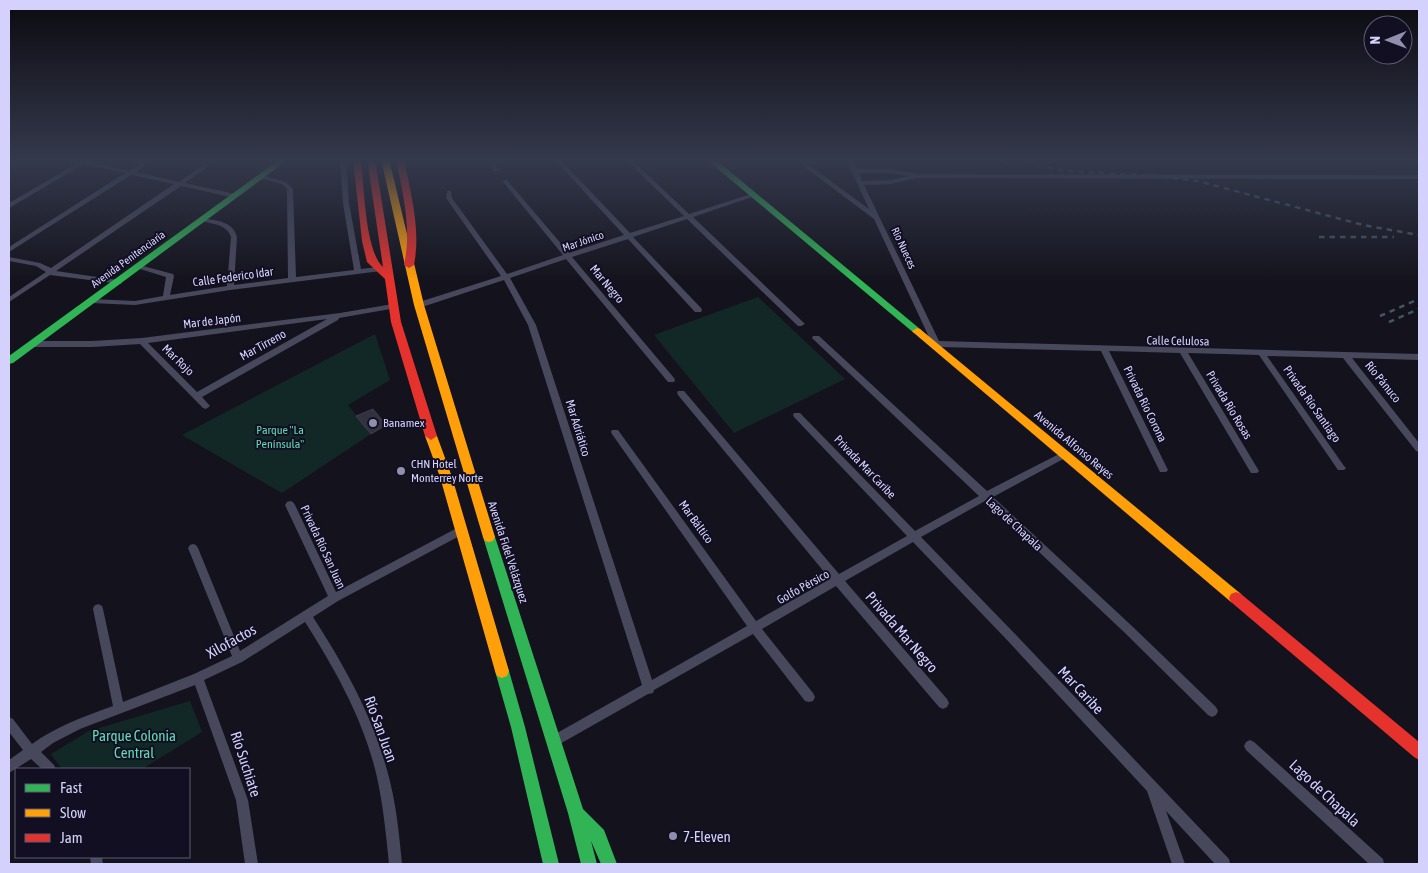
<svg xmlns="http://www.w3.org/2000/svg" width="1428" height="873" font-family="'Asap Condensed',sans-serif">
  <rect width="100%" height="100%" fill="#14131d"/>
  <!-- green -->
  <g fill="#122827">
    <path d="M758,297L845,379L734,433L654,335Z"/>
    <path d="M375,334L390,380L348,405L371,434L282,493L182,435Z"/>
    <path d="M190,701L202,732L142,769H62L51,754L89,731Z"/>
  </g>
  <!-- building -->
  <path fill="#32313f" stroke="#403d50" d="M373,409L386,425L371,434L356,416Z"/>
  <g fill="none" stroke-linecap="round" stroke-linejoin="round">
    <!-- street -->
    <g fill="#48485d" fill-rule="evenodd">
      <path d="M65,159L84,160L129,171L148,159H155L136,172L179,182L212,159H219L185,183L235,194L238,196L235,198L181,186L56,271L118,280L122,282L121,284L50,275L9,302V297L46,272L36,266L9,261V257L40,263L51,268L174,184L131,175L9,252V247L125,173L84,164L9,208V203L78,163Z"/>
      <path d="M340,159H346L349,203L361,269L378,267H381V271L230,290L135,305L91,303L87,301L91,299L135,301L163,296L166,277L137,268V266L139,265L173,274L174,276L170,295L227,286L231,237C227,224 212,224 201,221V219L203,218C217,221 233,221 237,237L234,285L288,278L287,189L282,184L259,178L258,177L261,175L286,182L293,189L296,277L354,270L343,203Z"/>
      <path d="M484,159H490L499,170L498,171H494Z"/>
      <path d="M554,159H560L630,233L684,216L625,159H631L689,214L751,194H755V196L693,217L805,324L801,326H798L687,219L633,237L701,308L702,310L701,312H695L628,239L572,257L674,378L675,380L674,382H668L566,259L510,278L536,325L652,680L747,626L612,434L611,432L612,430H618L756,621L830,579L678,395L677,393L678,391H684L839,574L907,536L794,417L793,415L794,413H800L915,531L979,496L812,338L813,336H819L987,491L1061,453H1067L1068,455L1067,457L993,497L1133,627L1216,707L1218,711L1216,715L1212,717L1208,715L1125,633L985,501L921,537L1016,635L1229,859L1230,864H1215L1166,811L1185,864H1172L1147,791L1008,641L913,542L845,581L947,699L949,703L947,707L943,709L939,707L836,586L762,629L813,693L815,697L813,701L809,702L805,701L753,634L654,690L653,693L648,694L558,745L554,747L550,745L548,741L550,737L642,685L528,325L504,280L422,307H416L415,305L416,303L501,276L446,198L447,191H451L452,198L507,274L563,255L503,182V180H507L569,253L624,235Z"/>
      <path d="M794,159H801L869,209L846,159H852L857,169H889L918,174L1419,175V179L917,178L891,184L864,185L939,341L1419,354V360L1352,358L1419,443V452L1416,451L1343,358L1267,356L1344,466L1346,468L1344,470H1338L1259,355L1188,353L1259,471L1257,473H1251L1180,353L1109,351L1168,470L1166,472H1160L1101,351L941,347V350H935L874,219ZM859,173H889L909,176L891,180L862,181Z"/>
      <path d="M393,304H396V308L339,318L338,320L202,397L210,406L206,409L203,408L140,344L92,347H33L29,344L33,341H92L142,338L340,313ZM327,319L197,392L148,343Z"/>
      <path d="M290,501L293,502L295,505L336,592L459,527L462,526L465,527L467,530L465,533L338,601L313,617C344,665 372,715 387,770C396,801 399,833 402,864H389C386,834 383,803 376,773C363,719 335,669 305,622L242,662L204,680L248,800L258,864H245L236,800L195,685L80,729L53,743L41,752L54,765L56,769H42L31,759L9,773V760L23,750L9,732V717L13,719L32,744C57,726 85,716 113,706L93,609L94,606L98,604L102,606L103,609L123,702L194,674L232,656L188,548L190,545L193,544L196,545L198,548L240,651L328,596L285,505L287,502Z"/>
      <path d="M1250,740L1254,742L1383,859L1384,864H1369L1246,750L1244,746L1246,742Z"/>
      <path d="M90,857H102L103,864H91Z"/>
    </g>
    <!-- fast -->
    <g fill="#30b455" fill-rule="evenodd">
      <path d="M280,159H289L13,363L9,364V356Z"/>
      <path d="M706,159H715L920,329L922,331L920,333H914Z"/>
      <path d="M489,532L493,533L495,537L583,809L604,830L617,864H601L591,841L597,864H581L568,813L483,537L485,533Z"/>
      <path d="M502,664L507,666L509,671L525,727L559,864H543L511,727L495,671L497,666Z"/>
    </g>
    <!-- slow -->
    <g fill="#ff9f0a" fill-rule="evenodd">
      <path d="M381,159H389L424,305L495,537L493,541L489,542L485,541L483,537L414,305Z"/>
      <path d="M917,328L920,329L1241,594L1243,598L1241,602L1236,604L1231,602L914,333L912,331Z"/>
      <path d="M431,432L437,436L452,477L509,671L507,676L502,678L497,676L495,671L440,477L425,436Z"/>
    </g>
    <!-- jam -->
    <g fill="#e5322d" fill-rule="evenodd">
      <path d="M353,159H361C364,185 365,251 383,267L367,159H375L401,322L437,436L431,440L425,436L391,322L385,279L367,262L362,241Z"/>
      <path d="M396,159H404C411,195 421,229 414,265L409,268L404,265C412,229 403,195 396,159Z"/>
      <path d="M1236,592L1241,594L1419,742V760L1414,757L1231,602L1229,598L1231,594Z"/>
    </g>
    <!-- rail -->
    <g stroke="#425764" stroke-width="2.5" stroke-dasharray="5.5 5" stroke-linecap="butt">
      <path d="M993,159L1013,165"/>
      <path d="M1006,159L1067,171L1157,176L1198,181L1363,225L1419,235"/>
      <path d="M1319,237H1394"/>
      <path d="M1380,316L1419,299"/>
      <path d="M1389,322L1419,309"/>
    </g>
  </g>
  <!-- sky -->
  <linearGradient id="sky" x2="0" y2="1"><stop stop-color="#0b0a10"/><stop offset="0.57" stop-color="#34394c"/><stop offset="1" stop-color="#34394c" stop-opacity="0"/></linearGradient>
  <rect width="1428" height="281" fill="url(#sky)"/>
  <!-- markers -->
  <g fill="#918eae" stroke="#110f21" stroke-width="2">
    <circle cx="373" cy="423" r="5"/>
    <circle cx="401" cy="471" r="5"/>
    <circle cx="673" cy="836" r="5"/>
  </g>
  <g text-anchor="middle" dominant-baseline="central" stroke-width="4" stroke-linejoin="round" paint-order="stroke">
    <!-- far-street labels -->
    <g font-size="11" fill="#d4d1fc" stroke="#110f21">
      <text transform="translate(583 241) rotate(-19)">Mar Jónico</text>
      <text transform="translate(904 248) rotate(65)">Río Nueces</text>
      <text transform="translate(128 259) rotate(-36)">Avenida Penitenciaría</text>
    </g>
    <!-- street labels -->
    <g font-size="12" fill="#d4d1fc" stroke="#110f21">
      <text transform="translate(233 277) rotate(-8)">Calle Federico Idar</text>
      <text transform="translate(607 284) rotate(50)">Mar Negro</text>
      <text transform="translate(212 321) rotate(-7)">Mar de Japón</text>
      <text transform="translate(1178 341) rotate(1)">Calle Celulosa</text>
      <text transform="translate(263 345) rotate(-29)">Mar Tirreno</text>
      <text transform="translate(178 360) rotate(44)">Mar Rojo</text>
      <text transform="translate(1383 382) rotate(51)">Río Pánuco</text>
      <text transform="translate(1145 404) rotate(64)">Privada Río Corona</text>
      <text transform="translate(1312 404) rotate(55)">Privada Río Santiago</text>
      <text transform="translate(1229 405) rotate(59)">Privada Río Rosas</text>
      <text transform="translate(578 428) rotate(73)">Mar Adriático</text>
      <text transform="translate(1074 445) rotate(40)">Avenida Alfonso Reyes</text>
      <text transform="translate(865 467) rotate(46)">Privada Mar Caribe</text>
      <text transform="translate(696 522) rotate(54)">Mar Báltico</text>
      <text transform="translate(1014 524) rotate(43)">Lago de Chapala</text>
      <text transform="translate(323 547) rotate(65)">Privada Río San Juan</text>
      <text transform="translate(508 552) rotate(72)">Avenida Fidel Velázquez</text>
      <text transform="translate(803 587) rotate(-29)">Golfo Pérsico</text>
    </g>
    <!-- poi labels -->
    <g font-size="12" fill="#d4d1fc" stroke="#110f21" text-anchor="start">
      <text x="383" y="423">Banamex</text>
      <text x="411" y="464">CHN Hotel<tspan x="411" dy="14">Monterrey Norte</tspan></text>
    </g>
    <!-- park labels -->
    <g font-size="12" fill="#61d8b4" stroke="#110f21">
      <text x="280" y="430">Parque "La<tspan x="280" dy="14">Península"</tspan></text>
    </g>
    <!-- near-street labels -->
    <g font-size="15" fill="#d4d1fc" stroke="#110f21">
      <text transform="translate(902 632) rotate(49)">Privada Mar Negro</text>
      <text transform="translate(231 641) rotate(-29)">Xilofactos</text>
      <text transform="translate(1081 690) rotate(47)">Mar Caribe</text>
      <text transform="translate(381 729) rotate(70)">Río San Juan</text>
      <text transform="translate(246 764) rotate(72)">Río Suchiate</text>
      <text transform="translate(1325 793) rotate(43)">Lago de Chapala</text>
    </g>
    <!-- near-park labels -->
    <g font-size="15" fill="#61d8b4" stroke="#110f21">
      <text x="134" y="735">Parque Colonia<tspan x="134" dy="17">Central</tspan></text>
    </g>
    <!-- near-poi labels -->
    <g font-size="15" fill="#d4d1fc" stroke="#110f21" text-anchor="start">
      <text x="683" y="836">7-Eleven</text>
    </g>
  </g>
  <!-- border -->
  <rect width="1428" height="873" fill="none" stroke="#d4d1fc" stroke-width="20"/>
  <!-- legend -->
  <rect x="15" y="768" width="175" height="90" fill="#110f21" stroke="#5f5d79"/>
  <rect x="25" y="784" width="25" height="8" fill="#30b455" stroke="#5f5d79"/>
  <text x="60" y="793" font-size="15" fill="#d4d1fc">Fast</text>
  <rect x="25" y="809" width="25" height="8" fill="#ff9f0a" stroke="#5f5d79"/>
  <text x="60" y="818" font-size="15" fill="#d4d1fc">Slow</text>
  <rect x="25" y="834" width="25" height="8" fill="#e5322d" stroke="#5f5d79"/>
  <text x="60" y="843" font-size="15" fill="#d4d1fc">Jam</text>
  <!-- north arrow -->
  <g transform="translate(1388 40) rotate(269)"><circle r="24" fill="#110f21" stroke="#5f5d79"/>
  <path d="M0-4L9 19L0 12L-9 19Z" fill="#918eae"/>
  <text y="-8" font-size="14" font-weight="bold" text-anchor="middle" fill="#d4d1fc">N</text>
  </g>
</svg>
